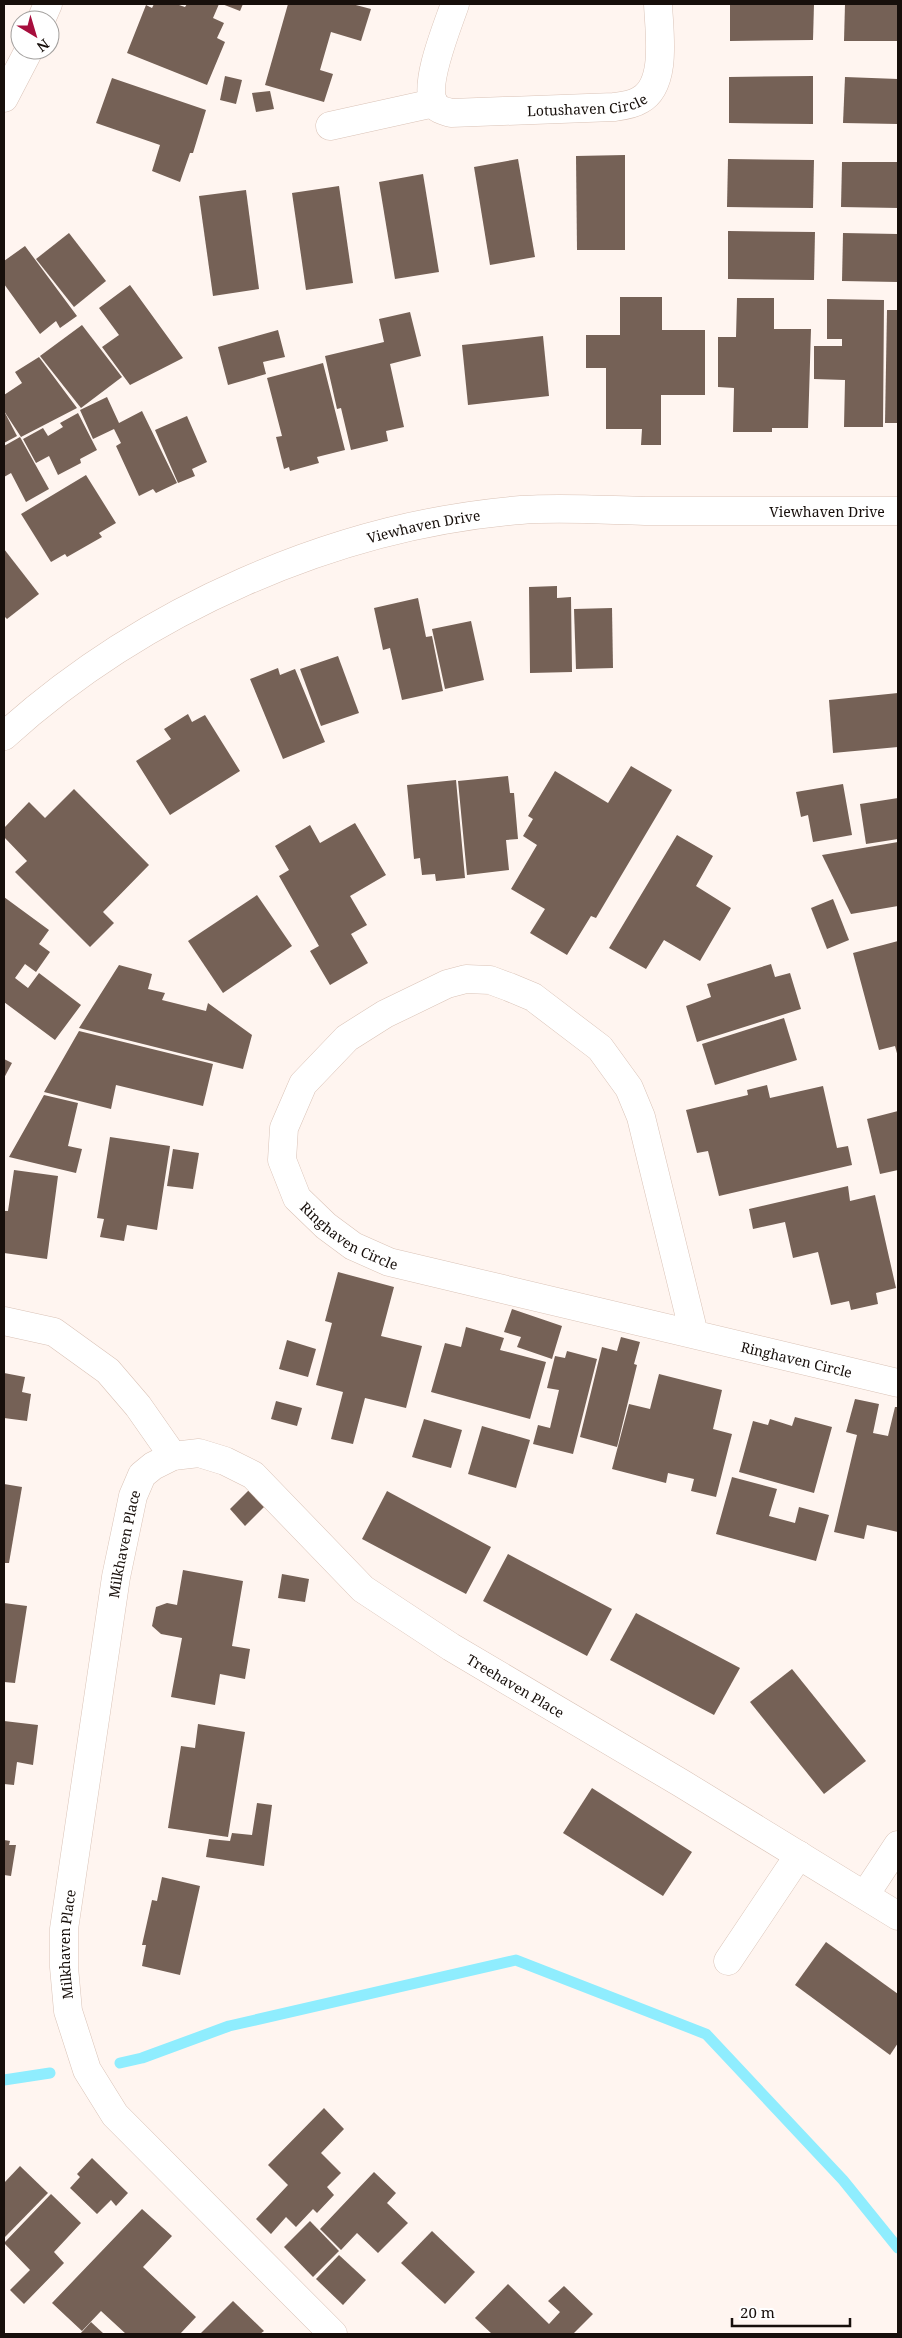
<svg xmlns="http://www.w3.org/2000/svg" width="902" height="2338" font-family="'Noto Serif',serif">
  <rect width="100%" height="100%" fill="#fff5f0"/>
  <g fill="none" stroke-linecap="round" stroke-linejoin="round">
    <!-- stream -->
    <g stroke="#8fedfe" stroke-width="11">
      <path d="M120,2063L142,2058L229,2026L516,1960L706,2034L843,2180L898,2248"/>
      <path d="M4,2080L50,2073"/>
    </g>
  </g>
  <!-- building -->
  <g fill="#756156">
    <path d="M154,4H176L185,7L187,4H219L213,18L224,23L217,38L225,42L207,85L127,53L146,5L152,8Z"/>
    <path d="M222,4H243L240,11Z"/>
    <path d="M288,4H352L371,9L361,41L331,32L320,70L333,74L324,102L265,85Z"/>
    <path d="M730,4H814L813,40L730,41Z"/>
    <path d="M845,4H898V41H844Z"/>
    <path d="M225,76L242,80L236,104L220,100Z"/>
    <path d="M813,76V124L729,123V77Z"/>
    <path d="M845,77L898,79V124L843,123Z"/>
    <path d="M112,78L206,110L193,153H190L180,182L152,171L160,145L96,123Z"/>
    <path d="M270,91L274,109L256,112L252,93Z"/>
    <path d="M625,155V250H577L576,156Z"/>
    <path d="M518,159L535,257L490,265L474,167Z"/>
    <path d="M728,159L814,160L813,208L727,207Z"/>
    <path d="M842,162H898V208L841,207Z"/>
    <path d="M423,174L439,272L395,279L379,182Z"/>
    <path d="M339,186L353,283L306,290L292,193Z"/>
    <path d="M246,190L259,289L213,296L199,196Z"/>
    <path d="M728,231L815,232L814,280L728,279Z"/>
    <path d="M69,233L106,281L74,307L36,259Z"/>
    <path d="M843,233L898,234V282L842,281Z"/>
    <path d="M25,246L77,316L60,328L56,321L40,334L4,284V261Z"/>
    <path d="M130,285L183,358L130,385L102,347L119,335L99,308Z"/>
    <path d="M620,297H662V330H705V395H661V445H641L642,429H606V368H586V335H620Z"/>
    <path d="M737,298H774V329H811L808,428H772V432H733L734,388L718,387V337H736Z"/>
    <path d="M827,299L884,300L883,427H844L845,380L814,379V346H842V339H827Z"/>
    <path d="M887,310H898V423H885Z"/>
    <path d="M410,312L421,356L390,364L404,427L386,431L388,441L351,450L341,408L337,409L325,356L384,342L379,319Z"/>
    <path d="M82,325L122,377L81,408L40,356Z"/>
    <path d="M278,330L285,357L263,362L266,374L228,385L218,347Z"/>
    <path d="M543,336L549,396L468,405L462,345Z"/>
    <path d="M39,357L77,408L21,437L4,411V395L22,383L15,372Z"/>
    <path d="M323,363L345,450L317,457L319,463L290,471L289,467L284,469L276,437L282,436L267,378Z"/>
    <path d="M107,397L119,423L142,411L177,483L156,493L153,489L139,496L116,446L121,443L114,429L93,439L80,410Z"/>
    <path d="M4,411L17,436L4,443Z"/>
    <path d="M78,413L97,450L80,459L81,463L58,475L49,456L36,463L23,439L43,428L48,436L63,427L60,423Z"/>
    <path d="M187,416L207,462L192,469L195,476L178,483L155,430Z"/>
    <path d="M20,437L49,489L26,502L11,473L4,477V446Z"/>
    <path d="M86,475L116,523L99,533L102,537L67,557L65,554L51,562L21,514Z"/>
    <path d="M4,549L39,594L7,619L4,616Z"/>
    <path d="M557,586V598L571,597L572,672L530,673L529,587Z"/>
    <path d="M418,598L426,637L432,636L443,691L402,700L390,648L383,650L374,608Z"/>
    <path d="M612,608L613,668L576,669L574,609Z"/>
    <path d="M471,621L484,680L445,689L432,629Z"/>
    <path d="M338,656L359,713L321,726L300,669Z"/>
    <path d="M278,668L280,675L295,669L325,742L283,759L250,679Z"/>
    <path d="M898,693V747L833,753L829,700Z"/>
    <path d="M188,714L192,722L205,715L240,771L170,815L136,761L171,739L164,729Z"/>
    <path d="M631,766L672,790L596,918L591,916L567,955L530,933L545,909L511,889L537,845L523,836L533,819L528,816L555,771L608,803Z"/>
    <path d="M508,776L510,793H514L518,839L506,840L509,870L467,875L458,781Z"/>
    <path d="M456,780L465,878L436,881L435,874L422,875L420,858L414,859L407,785Z"/>
    <path d="M843,784L852,835L813,842L808,815L801,817L796,792Z"/>
    <path d="M74,789L149,865L103,912L114,923L90,947L15,872L27,861L4,837V828L29,802L45,818Z"/>
    <path d="M898,798V839L866,844L860,804Z"/>
    <path d="M355,823L386,875L350,896L367,925L351,934L368,963L330,985L310,951L319,946L279,876L289,870L275,846L310,825L320,843Z"/>
    <path d="M677,835L713,856L696,886L731,908L700,961L664,940L646,969L609,948Z"/>
    <path d="M898,842V906L851,914L822,855Z"/>
    <path d="M257,895L292,946L223,993L188,941Z"/>
    <path d="M4,897L49,930L39,944L50,952L36,972L25,964L15,978L28,988L39,973L81,1005L55,1040L4,1002Z"/>
    <path d="M833,899L849,940L827,949L811,908Z"/>
    <path d="M898,941V1057L895,1046L879,1050L853,953Z"/>
    <path d="M771,964L775,977L790,973L801,1009L697,1042L686,1006L711,997L707,984Z"/>
    <path d="M119,965L152,974L148,989L165,993L162,1000L206,1011L208,1003L252,1035L243,1069L79,1028Z"/>
    <path d="M784,1018L797,1060L715,1085L702,1044Z"/>
    <path d="M79,1031L213,1064L203,1106L116,1085L111,1109L44,1092Z"/>
    <path d="M4,1059L12,1063L4,1078Z"/>
    <path d="M767,1085L770,1098L823,1086L837,1148L848,1146L852,1165L719,1196L708,1151L697,1153L686,1110L748,1095L747,1090Z"/>
    <path d="M44,1095L78,1103L68,1146L82,1149L76,1173L9,1157Z"/>
    <path d="M898,1111V1170L880,1174L867,1119Z"/>
    <path d="M110,1137L170,1146L157,1230L127,1225L124,1241L100,1237L104,1219L97,1218Z"/>
    <path d="M173,1149L199,1153L193,1189L167,1186Z"/>
    <path d="M14,1170L58,1176L47,1259L4,1253V1211H8Z"/>
    <path d="M848,1186L850,1201L875,1195L896,1288L876,1293L878,1304L851,1310L849,1301L831,1305L818,1252L793,1258L785,1222L753,1229L749,1209Z"/>
    <path d="M338,1272L394,1287L381,1336L422,1346L406,1408L365,1398L353,1444L331,1439L343,1392L316,1385L332,1323L325,1321Z"/>
    <path d="M512,1309L562,1326L552,1359L517,1347L521,1337L504,1332Z"/>
    <path d="M466,1327L504,1338L500,1350L546,1362L530,1419L431,1392L445,1343L461,1347Z"/>
    <path d="M621,1337L640,1342L634,1364L637,1365L617,1447L580,1437L602,1347L617,1351Z"/>
    <path d="M287,1340L316,1349L308,1377L279,1369Z"/>
    <path d="M567,1351L597,1359L573,1454L533,1444L538,1425L550,1428L559,1390L547,1388L555,1356L565,1358Z"/>
    <path d="M4,1373L25,1377L22,1392L31,1394L27,1421L4,1418Z"/>
    <path d="M659,1374L722,1390L713,1429L732,1434L716,1497L691,1491L694,1479L668,1473L666,1483L612,1469L629,1404L650,1409Z"/>
    <path d="M855,1399L879,1404L873,1433L888,1436L895,1407H898V1532L867,1525L864,1539L834,1532L857,1435L846,1432Z"/>
    <path d="M276,1401L302,1408L297,1426L271,1419Z"/>
    <path d="M795,1417L832,1427L814,1493L739,1472L753,1421L768,1425L770,1419L792,1426Z"/>
    <path d="M424,1419L462,1430L451,1468L412,1457Z"/>
    <path d="M482,1426L530,1440L516,1488L468,1474Z"/>
    <path d="M732,1477L777,1489L769,1516L795,1523L799,1507L829,1515L816,1561L716,1534Z"/>
    <path d="M4,1484L22,1487L9,1563H4Z"/>
    <path d="M249,1490L265,1506L245,1526L230,1509Z"/>
    <path d="M387,1491L491,1547L466,1594L362,1539Z"/>
    <path d="M508,1554L612,1609L587,1656L483,1601Z"/>
    <path d="M183,1570L243,1581L232,1646L250,1649L245,1679L220,1674L215,1705L171,1697L182,1638L161,1634L152,1626L156,1607L167,1603L177,1605Z"/>
    <path d="M282,1574L309,1579L305,1602L278,1598Z"/>
    <path d="M4,1603L27,1606L15,1683L4,1682Z"/>
    <path d="M636,1613L740,1668L714,1715L610,1660Z"/>
    <path d="M792,1669L866,1761L824,1794L750,1702Z"/>
    <path d="M4,1721L38,1725L33,1765L17,1762L14,1785L4,1784Z"/>
    <path d="M198,1724L245,1732L228,1837L168,1828L181,1746L195,1748Z"/>
    <path d="M592,1788L692,1852L663,1896L563,1833Z"/>
    <path d="M257,1803L272,1805L264,1866L206,1857L209,1839L230,1841L232,1833L252,1835Z"/>
    <path d="M4,1840L10,1841L9,1845H16L11,1876L4,1875Z"/>
    <path d="M162,1877L200,1886L180,1975L142,1966L146,1945H142L152,1900L157,1901Z"/>
    <path d="M826,1942L898,1994V2043L890,2055L795,1985Z"/>
    <path d="M324,2108L344,2129L321,2153L341,2173L327,2187L334,2195L317,2213L313,2209L296,2227L286,2217L271,2234L256,2219L288,2185L268,2165Z"/>
    <path d="M92,2158L128,2193L116,2206L111,2200L97,2214L70,2188L80,2177L77,2174Z"/>
    <path d="M20,2166L48,2193L4,2238V2183Z"/>
    <path d="M374,2172L396,2193L387,2203L408,2223L378,2253L357,2233L341,2250L320,2229Z"/>
    <path d="M51,2194L81,2223L54,2252L64,2263L24,2304L10,2290L30,2270L4,2243Z"/>
    <path d="M142,2209L172,2236L143,2267L196,2317L180,2334H126L101,2311L82,2331L52,2303Z"/>
    <path d="M310,2221L339,2251L313,2277L284,2247Z"/>
    <path d="M432,2231L475,2272L445,2304L401,2263Z"/>
    <path d="M339,2255L366,2280L343,2305L316,2279Z"/>
    <path d="M508,2284L549,2324L560,2312L548,2301L564,2286L593,2314L573,2334H492L475,2318Z"/>
    <path d="M233,2301L264,2331L260,2334H200Z"/>
    <path d="M91,2322L104,2334H80Z"/>
  </g>
  <g fill="none" stroke-linecap="round" stroke-linejoin="round">
    <defs>
      <g id="minor">
        <path id="s1" d="M455,4C448,25 423,84 434,104C438,110 445,111 451,113L614,107C622,106 632,105 640,100C668,85 659,31 658,4"/>
        <path d="M41,20L48,4"/>
        <path d="M4,98L29,50"/>
        <path d="M330,126L434,103"/>
        <path id="s2" d="M4,736C142,611 334,525 521,510C561,507 604,510 645,511C729,511 814,511 898,511"/>
        <path d="M4,1321L54,1332L108,1371L138,1406L173,1456"/>
        <path id="s3" d="M694,1334L641,1117L629,1088L600,1048L533,997L509,987L490,980L466,979L447,984L385,1014L347,1038L303,1084L284,1128L282,1160L297,1198L326,1226L353,1246L389,1262L898,1383"/>
        <path d="M865,1895L898,1845"/>
        <path d="M728,1961L799,1855"/>
        <path id="s4" d="M333,2334L115,2115L87,2070L68,2011L64,1967V1929L116,1577L133,1496L142,1475L153,1466L173,1456L199,1453L225,1461L253,1475L363,1589L451,1647L681,1783L898,1916"/>
      </g>
    </defs>
    <!-- minor casing -->
    <use href="#minor" stroke="#dac3b7" stroke-width="29"/>
    <!-- minor -->
    <use href="#minor" stroke="#fff" stroke-width="28"/>
  </g>
  <g text-anchor="middle" dominant-baseline="central" stroke-width="4" stroke-linejoin="round" paint-order="stroke">
    <!-- street labels -->
    <g font-size="14" fill="#170f0b" stroke="#fff">
      <text stroke="none"><textPath href="#s1" startOffset="260">Lotushaven Circle</textPath></text>
      <text stroke="none"><textPath href="#s2" startOffset="880">Viewhaven Drive</textPath></text>
      <text stroke="none"><textPath href="#s2" startOffset="475">Viewhaven Drive</textPath></text>
      <text stroke="none"><textPath href="#s3" startOffset="842">Ringhaven Circle</textPath></text>
      <text stroke="none"><textPath href="#s3" startOffset="1309">Ringhaven Circle</textPath></text>
      <text stroke="none"><textPath href="#s4" startOffset="896">Milkhaven Place</textPath></text>
      <text stroke="none"><textPath href="#s4" startOffset="1428">Treehaven Place</textPath></text>
      <text stroke="none"><textPath href="#s4" startOffset="491">Milkhaven Place</textPath></text>
    </g>
  </g>
  <!-- border -->
  <rect width="902" height="2338" fill="none" stroke="#170f0b" stroke-width="10"/>
  <!-- north arrow -->
  <g transform="translate(35 35) rotate(142)"><circle r="24" fill="#ffffff" stroke="#a29f9d"/>
  <path d="M0-4L9 19L0 12L-9 19Z" fill="#a70e3d"/>
  <text y="-8" font-size="14" font-weight="bold" text-anchor="middle" fill="#170f0b">N</text>
  </g>
  <!-- scale -->
  <path d="M732 2318v8h118v-8" fill="none" stroke="#170f0b" stroke-width="2.5"/>
  <text x="740" y="2318" font-size="15" fill="#170f0b" stroke="#ffffff" stroke-width="4" paint-order="stroke">20 m</text>
</svg>
